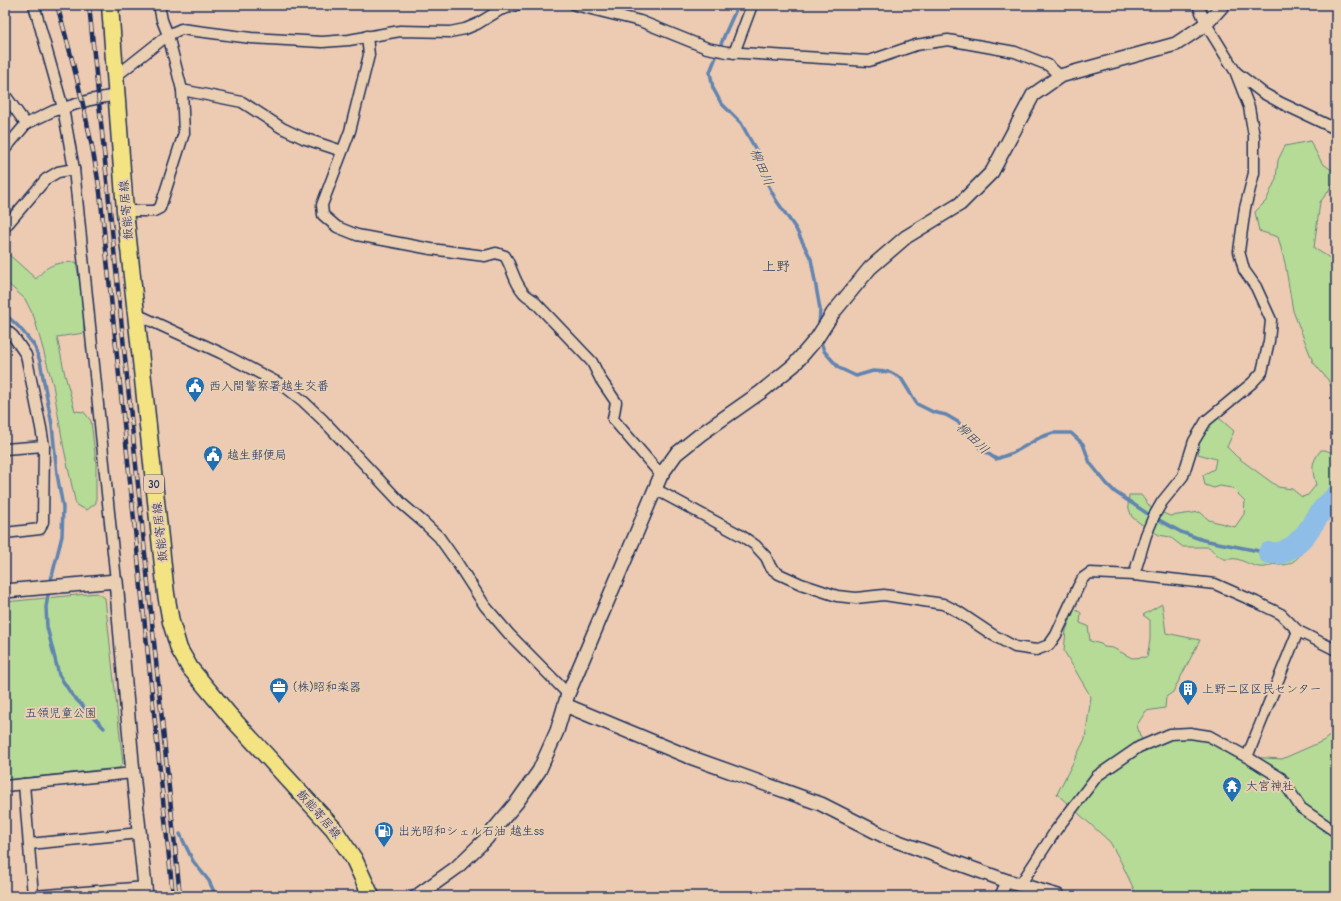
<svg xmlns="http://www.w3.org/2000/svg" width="1341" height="901" font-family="'Comic Neue','Klee One',sans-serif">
  <rect width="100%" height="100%" fill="#edcbb2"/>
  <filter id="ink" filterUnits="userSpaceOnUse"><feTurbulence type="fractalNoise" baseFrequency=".025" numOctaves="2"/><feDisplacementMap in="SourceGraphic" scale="8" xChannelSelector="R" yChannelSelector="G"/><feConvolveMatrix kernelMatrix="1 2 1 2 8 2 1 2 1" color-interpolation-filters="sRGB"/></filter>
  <g filter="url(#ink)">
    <!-- green -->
    <g fill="#b5db96" stroke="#68857a">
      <path d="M1310,141L1322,163L1333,171V182L1328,192L1320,202L1314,248L1336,262V396L1328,380L1313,362L1293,311L1285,263L1278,237L1259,231L1255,212L1266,201L1276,179L1278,160L1285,146Z"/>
      <path d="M5,251L36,279C49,263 56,263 76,262L84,305V333L57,337L65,375L75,411L84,412L91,421L96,463V503L87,510L76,505L63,444L53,385L34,317L25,299L5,281Z"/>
      <path d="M1219,418L1234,431L1227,447L1237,457L1278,487L1292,489L1302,497L1308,495L1316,485C1312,469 1310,464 1321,450H1325L1336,454V489C1330,497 1332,507 1330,516C1328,521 1321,525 1318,530C1305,545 1298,571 1273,564C1260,572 1250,563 1237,559C1233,558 1228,560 1224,559C1218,557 1213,551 1209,547H1183L1170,537L1159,535L1141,524L1132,517L1128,506L1129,495H1141L1151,508L1170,516L1200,512L1209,520L1235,527L1244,514L1245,501L1232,488L1220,486L1214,488L1205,485L1203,475L1214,469L1216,459L1198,454L1199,441L1214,419Z"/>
      <path d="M97,593L105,598L123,764L119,768L5,780V602Z"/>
      <path d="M1162,604L1166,633L1200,640L1173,692L1166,697L1165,708L1146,711L1137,725L1140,736L1147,747L1180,736L1204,739L1219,745L1232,756L1282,759L1323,741L1336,731V896H1137L1121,862L1110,842L1057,794L1085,739L1091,697L1064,651L1066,630L1075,609L1081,613L1080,623L1088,626L1090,641L1101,644L1104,647L1113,648L1132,658L1147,657L1150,640V620L1143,615Z"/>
    </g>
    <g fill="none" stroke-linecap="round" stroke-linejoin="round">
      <!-- stream -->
      <g stroke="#6084b1" stroke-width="3.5">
        <path d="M738,5L725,34L710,72L713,88L721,103L741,123L761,159L764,177L776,200L796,229L811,259L820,309L819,327"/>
        <path d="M5,314L19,327L34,345L40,361L52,425L57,474L63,507L62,536L50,584"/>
        <path d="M820,339L824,351L839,368L856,376L873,371L890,372L901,378L917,404L933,412L946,415L958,422L981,449L996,459L1013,453L1041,437L1053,433H1071L1083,444L1090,463L1107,484L1115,492L1148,514L1181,532L1203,540L1269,553"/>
        <path d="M49,590L46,607L47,627L59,675L72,695L104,728"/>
        <path d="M180,834L193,861L209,881L216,896"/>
      </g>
      <!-- river -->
      <path stroke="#8ebde8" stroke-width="22" d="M1269,553H1281L1294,546L1305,535L1323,509L1336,496"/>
      <defs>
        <g id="minor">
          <path d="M34,5L63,108L74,169L116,581"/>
          <path d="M575,5L640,21L707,48L727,52L869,61L916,45L948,40L1015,52L1048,65L1060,76"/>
          <path d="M367,36L369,55L350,131L322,205L323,215L337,227L357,235L431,249L485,256L496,253L505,256C512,267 514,282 523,292C525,295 530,298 533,300L592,362L601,380L616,402L613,419L661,475"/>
          <path d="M734,53L752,5"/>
          <path d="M1237,73L1263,93L1281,103L1336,129"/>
          <path d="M115,77L168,35L181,29L251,38L322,42L349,40L400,31L450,32L465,29L477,24L500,10L517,5"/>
          <path d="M182,90L242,102L282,128L303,138L342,151"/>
          <path d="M5,95L26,124"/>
          <path d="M5,149L26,124L53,111L90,100L116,95"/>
          <path d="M125,211H154L160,208L184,133L182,90L168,35L162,20L159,5"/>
          <path d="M5,227L46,179L58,172L74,169"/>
          <path d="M136,314L221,353L284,386L303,401L322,419L401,503L422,521L439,537L456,561L485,606L509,634L568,694"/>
          <path d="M5,329L13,336L26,355L41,428L44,446L43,522L40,529L5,533"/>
          <path d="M5,449L44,446"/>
          <path d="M655,489L742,536L755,545L766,557L771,568L779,574L801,584L837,596L856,598L884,595L943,604L957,611L993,635L1015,647L1036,650L1049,645L1056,635L1078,587L1083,578L1090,573L1134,575L1215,584L1256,602L1281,614L1298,631L1336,650"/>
          <path d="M1134,575L1146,535L1154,516L1162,502L1183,476L1194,441L1206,421L1252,383L1262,372L1269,341L1271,320L1256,287L1244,270L1239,251L1245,208L1254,173V136L1249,107L1235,71L1206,24L1198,5"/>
          <path d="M1247,757L1298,631"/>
          <path d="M24,784L33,896"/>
          <path d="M5,786L133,773"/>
          <path d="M29,844L140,833"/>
          <path d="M1020,885L1056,830L1097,776L1139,747L1170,734L1190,733L1209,736L1247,757L1281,778L1301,808L1336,832"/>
          <path d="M34,896L146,887"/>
          <path d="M1000,896L1007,881"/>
        </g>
        <g id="tertiary">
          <path d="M5,591L116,581L133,773L146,896"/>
          <path d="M565,705L687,756L821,804L888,838L1007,881L1058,896"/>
          <path d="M417,896L456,868L486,839L517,802L539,771L557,731L568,694L661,475L676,454L701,434L761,392L794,365L817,338L833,313L870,268L906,237L960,204L992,172L1033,95L1060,76L1176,44L1206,24L1223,5"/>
        </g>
        <path id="primary" d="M110,5L125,211L166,594L171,622L179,649L190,668L230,716L333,828L354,859L371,896"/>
      </defs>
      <!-- minor casing -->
      <use href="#minor" stroke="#1b2f5e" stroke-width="13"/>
      <!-- tertiary casing -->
      <use href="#tertiary" stroke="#1b2f5e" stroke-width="16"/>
      <!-- primary casing -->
      <use href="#primary" stroke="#1b2f5e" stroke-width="19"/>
      <!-- minor -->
      <use href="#minor" stroke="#ebcfb2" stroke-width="10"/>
      <!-- tertiary -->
      <use href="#tertiary" stroke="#ebcfb2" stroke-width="13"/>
      <!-- primary -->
      <use href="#primary" stroke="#f4e382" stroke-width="16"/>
      <defs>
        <g id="rail">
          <path d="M57,5C75,67 90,128 100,192L173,896"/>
          <path d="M89,5L180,896"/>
        </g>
      </defs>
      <!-- rail casing -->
      <use href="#rail" stroke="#1b2f5e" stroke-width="4.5"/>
      <!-- rail -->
      <use href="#rail" stroke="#ebcfb2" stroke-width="3" stroke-dasharray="9" stroke-linecap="butt"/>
    </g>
  </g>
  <!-- icons -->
  <defs>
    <symbol id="civic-pin" viewBox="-11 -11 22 30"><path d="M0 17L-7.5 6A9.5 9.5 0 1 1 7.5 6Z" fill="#1f6fb2" stroke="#ebcfb2"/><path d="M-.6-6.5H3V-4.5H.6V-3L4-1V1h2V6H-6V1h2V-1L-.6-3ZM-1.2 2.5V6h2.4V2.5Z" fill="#fff"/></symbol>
    <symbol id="office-pin" viewBox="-11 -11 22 30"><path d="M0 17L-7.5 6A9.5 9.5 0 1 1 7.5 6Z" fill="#1f6fb2" stroke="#ebcfb2"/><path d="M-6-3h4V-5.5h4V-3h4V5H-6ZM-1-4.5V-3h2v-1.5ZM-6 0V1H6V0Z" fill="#fff"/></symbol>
    <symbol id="building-pin" viewBox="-11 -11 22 30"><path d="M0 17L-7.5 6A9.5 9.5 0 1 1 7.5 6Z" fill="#1f6fb2" stroke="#ebcfb2"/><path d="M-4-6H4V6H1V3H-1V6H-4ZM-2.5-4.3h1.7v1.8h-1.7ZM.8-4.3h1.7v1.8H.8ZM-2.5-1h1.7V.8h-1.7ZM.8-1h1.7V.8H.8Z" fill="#fff"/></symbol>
    <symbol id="temple-pin" viewBox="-11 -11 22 30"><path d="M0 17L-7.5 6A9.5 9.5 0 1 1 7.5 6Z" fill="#1f6fb2" stroke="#ebcfb2"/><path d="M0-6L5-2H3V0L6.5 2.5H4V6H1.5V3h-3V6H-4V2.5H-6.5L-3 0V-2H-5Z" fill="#fff"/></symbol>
    <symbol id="fuel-pin" viewBox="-11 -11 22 30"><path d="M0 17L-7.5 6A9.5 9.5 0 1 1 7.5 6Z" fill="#1f6fb2" stroke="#ebcfb2"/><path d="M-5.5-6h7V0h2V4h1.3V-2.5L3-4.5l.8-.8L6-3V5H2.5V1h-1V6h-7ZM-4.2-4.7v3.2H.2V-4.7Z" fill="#fff"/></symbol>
  </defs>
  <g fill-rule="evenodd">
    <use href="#civic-pin" x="184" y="375" width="22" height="30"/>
    <use href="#civic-pin" x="202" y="444" width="22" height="30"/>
    <use href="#office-pin" x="268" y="676" width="22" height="30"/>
    <use href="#building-pin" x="1177" y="678" width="22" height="30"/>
    <use href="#temple-pin" x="1221" y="775" width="22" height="30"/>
    <use href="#fuel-pin" x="373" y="820" width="22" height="30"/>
  </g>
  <g text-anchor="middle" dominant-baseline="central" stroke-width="4" stroke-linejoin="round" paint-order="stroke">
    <!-- shield labels -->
    <rect fill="#ebcfb2" stroke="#595f77" stroke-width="1" x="144" y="475" width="20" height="18" rx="3"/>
    <g font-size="11" font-weight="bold" fill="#1b2f5e">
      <text x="154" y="484">30</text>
    </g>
    <!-- street labels -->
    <g font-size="12" fill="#1b2f5e" stroke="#ebcfb2">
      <text transform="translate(126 210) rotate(-95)">飯能寄居線</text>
      <text transform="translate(160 532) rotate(-96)">飯能寄居線</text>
      <text transform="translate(319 814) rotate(49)">飯能寄居線</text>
    </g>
    <!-- poi labels -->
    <g font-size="12" fill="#1b2f5e" stroke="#ebcfb2" text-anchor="start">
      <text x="209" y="386">西入間警察署越生交番</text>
      <text x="227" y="455">越生郵便局</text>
      <text x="293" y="687">(株)昭和楽器</text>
      <text x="1202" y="689">上野二区区民センター</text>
      <text x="1246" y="786">大宮神社</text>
      <text x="398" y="831">出光昭和シェル石油 越生ss</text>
    </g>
    <!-- park labels -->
    <g font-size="12" fill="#2a4064" stroke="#ebcfb2">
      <text x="61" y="713">五領児童公園</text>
    </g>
    <!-- water labels -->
    <g font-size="13" font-style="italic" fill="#263d6c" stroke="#ebcfb2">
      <text transform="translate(762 167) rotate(67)">柳田川</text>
      <text transform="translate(973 438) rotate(44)">柳田川</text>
    </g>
    <!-- quarter labels -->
    <g font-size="14" fill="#1b2f5e" stroke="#ebcfb2">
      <text x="776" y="266">上野</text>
    </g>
  </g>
  <!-- margin -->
  <rect width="1341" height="901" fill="none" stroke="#ebcfb2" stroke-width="20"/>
  <rect x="10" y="10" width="1321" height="881" fill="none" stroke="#1b2f5e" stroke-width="1.5" filter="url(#ink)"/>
</svg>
